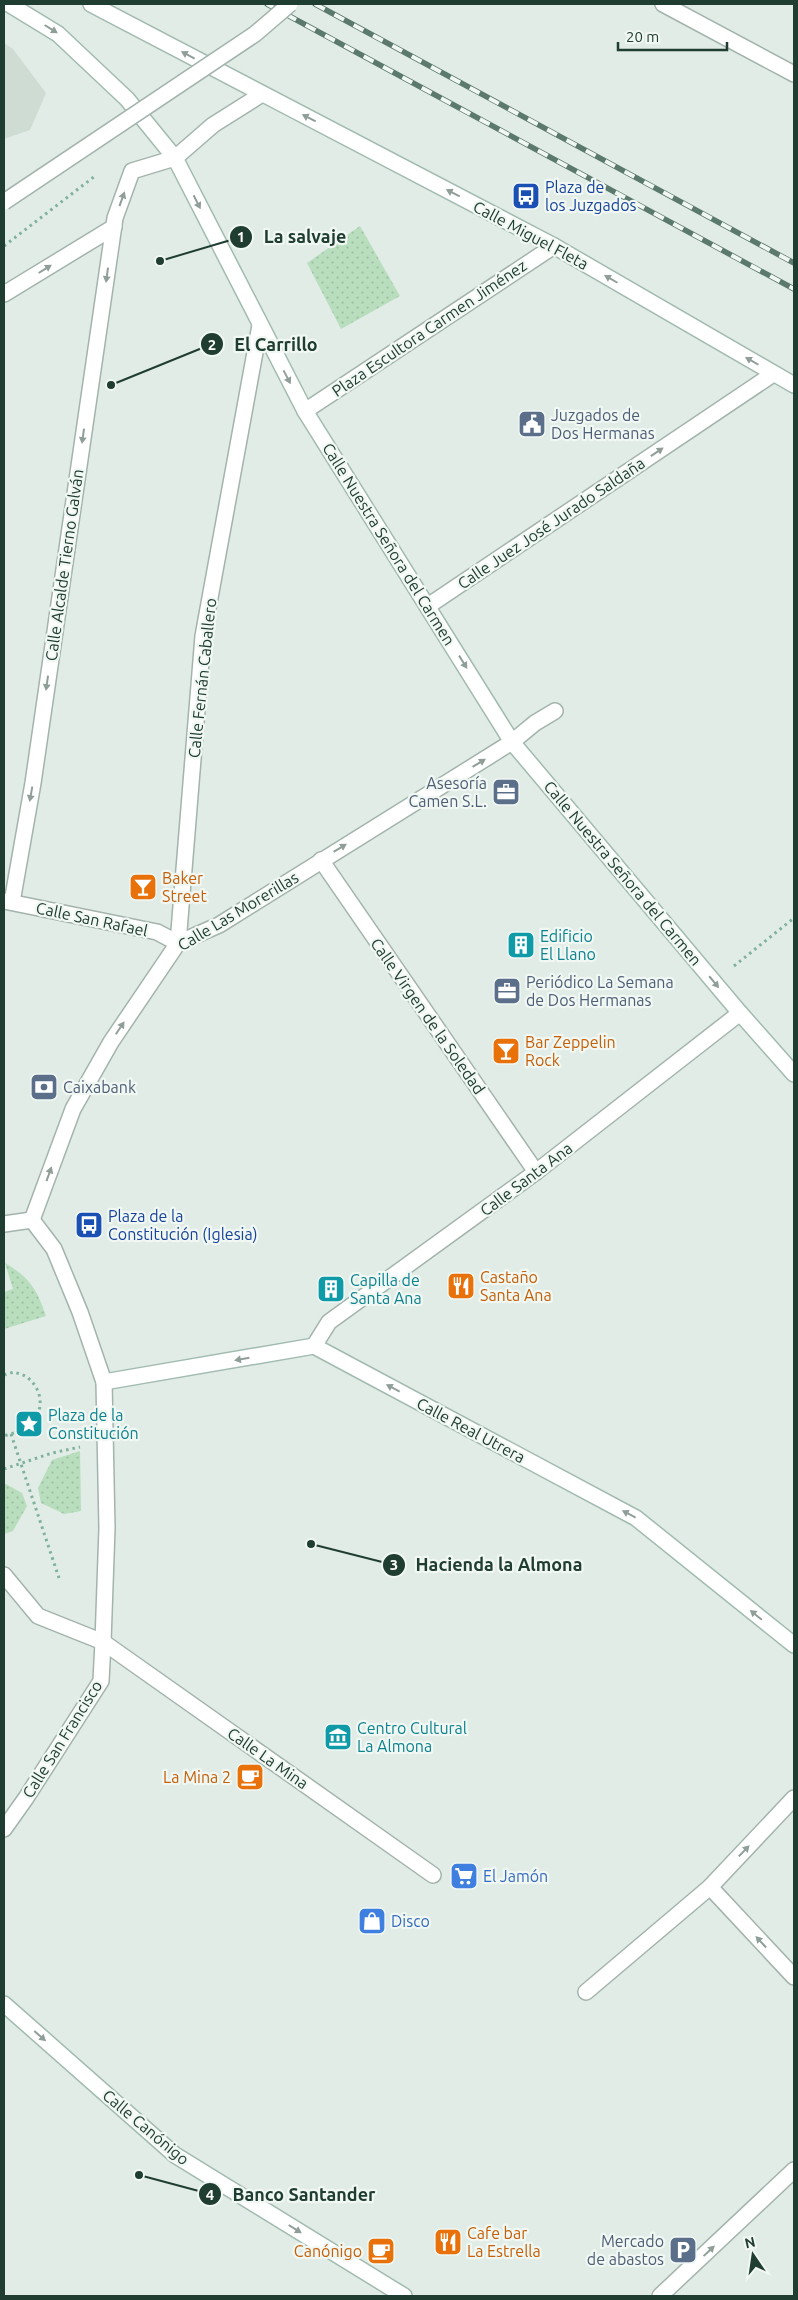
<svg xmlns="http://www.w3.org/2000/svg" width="798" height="2300" font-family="Ubuntu,sans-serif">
  <defs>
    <pattern id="park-dots" width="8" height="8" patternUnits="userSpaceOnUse" patternTransform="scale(1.25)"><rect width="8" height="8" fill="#b8debe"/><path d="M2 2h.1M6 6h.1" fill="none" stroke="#9ebfa4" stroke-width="1.8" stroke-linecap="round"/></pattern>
  </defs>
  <rect width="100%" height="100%" fill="#e1ece6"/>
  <!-- built -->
  <path fill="#cfdcd4" d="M4,43L13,49L46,93L30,130L4,139Z"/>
  <!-- park -->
  <g fill="url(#park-dots)">
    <path d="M360,226L400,296L341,329L307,263Z"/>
    <path d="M5,1263C29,1277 37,1289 46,1316L4,1329V1292L13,1289Z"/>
    <path d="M80,1451L81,1511L64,1514L41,1503L38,1488L52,1460Z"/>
    <path d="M4,1483L22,1493L27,1506L13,1531L4,1534Z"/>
  </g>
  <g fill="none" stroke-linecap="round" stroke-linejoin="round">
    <defs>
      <path id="lane" d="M512,742L535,723L555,711"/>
      <g id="street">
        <path d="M663,4L794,74"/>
        <path d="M4,294L114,227"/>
        <path d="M305,411L554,246"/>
        <path d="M428,606L773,374"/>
        <path d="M321,860L536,1172"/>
        <path d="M4,901L157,932L178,943"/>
        <path d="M12,902L33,783L115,218L132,171L175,158L213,125L262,94"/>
        <path d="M178,943L203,636L260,325"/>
        <path d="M32,1220L73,1109L111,1042L178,943L219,925L512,742"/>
        <path d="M4,1224L32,1220"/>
        <path d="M314,1346L329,1322L536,1172L740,1013"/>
        <path d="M4,1575L38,1616L103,1642L433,1875"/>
        <path d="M4,1829L26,1798L101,1681L103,1642L107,1528L104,1382L80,1312L54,1249L32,1220"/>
        <path d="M710,1887L794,1977"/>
        <path d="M586,1992L710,1887L794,1798"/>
        <path d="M660,2296L794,2170"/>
      </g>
      <g id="secondary">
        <path d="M9,4L58,34L127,99L175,158L305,411L512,742L740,1013L794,1074"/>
        <path d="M91,4L554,246L794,385"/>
        <path d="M104,1382L314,1346L636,1518L794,1645"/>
        <path d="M4,2004L175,2155L404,2296"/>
      </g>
    </defs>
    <!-- lane casing -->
    <use href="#lane" stroke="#a3b4ac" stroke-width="18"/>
    <!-- street casing -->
    <use href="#street" stroke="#a3b4ac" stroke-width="18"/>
    <!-- secondary casing -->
    <use href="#secondary" stroke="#a1bbaf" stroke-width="18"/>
    <!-- path -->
    <g stroke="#7fb19c" stroke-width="3" stroke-dasharray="2.5 4" stroke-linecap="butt">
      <path d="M4,246L95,176"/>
      <path d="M734,966L794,918"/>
      <path d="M4,1375L14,1372C19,1374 25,1375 28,1378C44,1391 44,1413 29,1426C23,1432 11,1433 4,1436"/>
      <path d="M11,1434L59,1578"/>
      <path d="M4,1469L52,1453L80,1447"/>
    </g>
    <!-- lane -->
    <use href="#lane" stroke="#fff" stroke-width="15"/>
    <!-- street -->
    <use href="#street" stroke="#fff" stroke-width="15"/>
    <!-- secondary -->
    <use href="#secondary" stroke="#fff" stroke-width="15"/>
    <defs>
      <g id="rail">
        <path d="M267,4L794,289"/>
        <path d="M315,4L794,263"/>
      </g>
    </defs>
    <!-- rail casing -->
    <use href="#rail" stroke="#5b796d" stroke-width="5.5"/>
    <!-- rail -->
    <use href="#rail" stroke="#f1f8f4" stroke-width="4" stroke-dasharray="11" stroke-linecap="butt"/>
    <defs>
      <path id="street-bridge" d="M4,202L255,34L290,4"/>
    </defs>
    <!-- street-bridge casing -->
    <use href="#street-bridge" stroke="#a3b4ac" stroke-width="18" stroke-linecap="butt"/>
    <!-- street-bridge -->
    <use href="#street-bridge" stroke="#fff" stroke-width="15"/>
  </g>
  <!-- one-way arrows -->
  <defs><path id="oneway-solid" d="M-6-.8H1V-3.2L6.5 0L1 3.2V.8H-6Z" transform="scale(1.25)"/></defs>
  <g fill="#909e98">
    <use href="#oneway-solid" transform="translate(51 29) rotate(32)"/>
    <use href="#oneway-solid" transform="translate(188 55) rotate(-152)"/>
    <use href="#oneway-solid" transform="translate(309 118) rotate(-153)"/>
    <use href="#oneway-solid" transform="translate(453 193) rotate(-153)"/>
    <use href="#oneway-solid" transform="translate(122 199) rotate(-70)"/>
    <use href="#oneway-solid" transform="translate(197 202) rotate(63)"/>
    <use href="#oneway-solid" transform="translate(45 269) rotate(-32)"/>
    <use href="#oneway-solid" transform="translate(107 275) rotate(98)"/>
    <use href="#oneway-solid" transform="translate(611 279) rotate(-150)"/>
    <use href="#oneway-solid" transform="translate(752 361) rotate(-150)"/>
    <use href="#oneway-solid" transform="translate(287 377) rotate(62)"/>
    <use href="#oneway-solid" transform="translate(83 436) rotate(98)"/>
    <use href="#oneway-solid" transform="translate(657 452) rotate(-34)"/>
    <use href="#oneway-solid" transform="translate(463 662) rotate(58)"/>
    <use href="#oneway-solid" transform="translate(47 683) rotate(98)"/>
    <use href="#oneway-solid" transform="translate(479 763) rotate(-31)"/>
    <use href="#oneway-solid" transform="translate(31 794) rotate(100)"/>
    <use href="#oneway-solid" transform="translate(340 848) rotate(-31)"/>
    <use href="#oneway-solid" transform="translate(714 982) rotate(50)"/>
    <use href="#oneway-solid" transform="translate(120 1028) rotate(-56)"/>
    <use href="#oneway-solid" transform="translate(49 1174) rotate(-70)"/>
    <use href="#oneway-solid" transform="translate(242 1359) rotate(170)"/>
    <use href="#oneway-solid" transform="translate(393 1388) rotate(-152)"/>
    <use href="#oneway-solid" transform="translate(629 1514) rotate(-152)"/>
    <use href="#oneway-solid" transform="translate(756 1615) rotate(-141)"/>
    <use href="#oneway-solid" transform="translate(744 1851) rotate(-46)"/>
    <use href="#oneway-solid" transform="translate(761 1942) rotate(-133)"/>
    <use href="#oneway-solid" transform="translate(40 2036) rotate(41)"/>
    <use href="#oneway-solid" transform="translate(295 2229) rotate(32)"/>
    <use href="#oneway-solid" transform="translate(709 2251) rotate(-43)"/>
  </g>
  <!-- icons -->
  <defs>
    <symbol id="bus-square" viewBox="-11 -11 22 22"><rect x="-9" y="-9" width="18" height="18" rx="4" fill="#1a4fb4" stroke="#f1f8f4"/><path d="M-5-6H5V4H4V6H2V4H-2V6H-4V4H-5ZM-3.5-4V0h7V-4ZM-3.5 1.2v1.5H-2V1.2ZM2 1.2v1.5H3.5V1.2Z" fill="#fff"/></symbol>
    <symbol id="civic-square" viewBox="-11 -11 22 22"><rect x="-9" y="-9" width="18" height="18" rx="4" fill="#5c6f8a" stroke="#f1f8f4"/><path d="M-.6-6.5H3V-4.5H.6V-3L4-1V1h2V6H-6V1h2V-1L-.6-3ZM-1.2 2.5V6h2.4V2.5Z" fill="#fff"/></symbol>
    <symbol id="office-square" viewBox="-11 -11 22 22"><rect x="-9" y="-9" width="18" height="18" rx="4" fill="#5c6f8a" stroke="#f1f8f4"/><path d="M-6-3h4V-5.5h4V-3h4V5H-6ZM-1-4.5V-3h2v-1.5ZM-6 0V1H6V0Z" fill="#fff"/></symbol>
    <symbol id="bar-square" viewBox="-11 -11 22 22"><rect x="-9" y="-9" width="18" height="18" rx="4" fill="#e8710a" stroke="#f1f8f4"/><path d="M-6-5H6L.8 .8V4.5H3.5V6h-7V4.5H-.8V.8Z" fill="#fff"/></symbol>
    <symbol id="building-square" viewBox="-11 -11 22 22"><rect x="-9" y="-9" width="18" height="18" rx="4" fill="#0f9aa8" stroke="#f1f8f4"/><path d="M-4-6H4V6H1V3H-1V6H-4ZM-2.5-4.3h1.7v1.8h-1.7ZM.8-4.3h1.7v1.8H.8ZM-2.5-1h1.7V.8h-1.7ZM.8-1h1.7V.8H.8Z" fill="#fff"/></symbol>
    <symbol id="bank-square" viewBox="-11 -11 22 22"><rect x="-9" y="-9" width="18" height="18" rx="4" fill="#5c6f8a" stroke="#f1f8f4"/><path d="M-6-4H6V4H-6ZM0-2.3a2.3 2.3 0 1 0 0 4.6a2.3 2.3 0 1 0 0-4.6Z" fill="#fff"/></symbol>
    <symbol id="restaurant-square" viewBox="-11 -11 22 22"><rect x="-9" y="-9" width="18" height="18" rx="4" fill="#e8710a" stroke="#f1f8f4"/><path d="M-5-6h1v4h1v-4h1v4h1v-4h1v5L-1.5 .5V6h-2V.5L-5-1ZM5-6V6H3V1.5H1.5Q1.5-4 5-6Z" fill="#fff"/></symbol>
    <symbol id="sight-square" viewBox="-11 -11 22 22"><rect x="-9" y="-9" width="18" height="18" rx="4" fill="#0f9aa8" stroke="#f1f8f4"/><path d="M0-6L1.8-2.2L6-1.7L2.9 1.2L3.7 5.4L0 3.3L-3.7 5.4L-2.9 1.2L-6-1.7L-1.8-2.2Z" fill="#fff"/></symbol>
    <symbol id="museum-square" viewBox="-11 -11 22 22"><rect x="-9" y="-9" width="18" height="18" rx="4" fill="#0f9aa8" stroke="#f1f8f4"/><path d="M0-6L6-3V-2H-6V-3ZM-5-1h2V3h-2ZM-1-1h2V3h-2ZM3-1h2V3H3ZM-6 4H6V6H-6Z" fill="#fff"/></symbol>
    <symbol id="cafe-square" viewBox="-11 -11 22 22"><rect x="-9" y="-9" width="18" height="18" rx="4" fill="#e8710a" stroke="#f1f8f4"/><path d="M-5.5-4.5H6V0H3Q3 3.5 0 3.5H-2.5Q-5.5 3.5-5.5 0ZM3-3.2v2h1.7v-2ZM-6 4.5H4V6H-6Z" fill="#fff"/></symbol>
    <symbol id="supermarket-square" viewBox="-11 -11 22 22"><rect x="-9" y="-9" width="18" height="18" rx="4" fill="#3f7fe0" stroke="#f1f8f4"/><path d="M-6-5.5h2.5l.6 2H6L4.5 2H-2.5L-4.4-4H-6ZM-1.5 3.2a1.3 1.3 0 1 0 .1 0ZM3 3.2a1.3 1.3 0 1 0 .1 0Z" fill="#fff"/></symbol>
    <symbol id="shop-square" viewBox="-11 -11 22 22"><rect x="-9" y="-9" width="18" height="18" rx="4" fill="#3f7fe0" stroke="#f1f8f4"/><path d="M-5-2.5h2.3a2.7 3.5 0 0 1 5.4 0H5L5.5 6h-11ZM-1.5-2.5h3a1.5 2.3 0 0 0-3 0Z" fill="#fff"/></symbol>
    <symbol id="parking-square" viewBox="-11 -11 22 22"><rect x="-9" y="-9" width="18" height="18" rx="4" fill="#5c6f8a" stroke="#f1f8f4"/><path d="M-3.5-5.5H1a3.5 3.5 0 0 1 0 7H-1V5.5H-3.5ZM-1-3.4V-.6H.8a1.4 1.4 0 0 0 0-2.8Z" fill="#fff"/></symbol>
  </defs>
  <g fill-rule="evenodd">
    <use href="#bus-square" x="510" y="180" width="32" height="32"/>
    <use href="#civic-square" x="516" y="408" width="32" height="32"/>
    <use href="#office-square" x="490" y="776" width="32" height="32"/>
    <use href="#bar-square" x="127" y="871" width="32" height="32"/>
    <use href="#building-square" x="505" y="929" width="32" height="32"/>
    <use href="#office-square" x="491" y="975" width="32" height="32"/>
    <use href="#bar-square" x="490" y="1035" width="32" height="32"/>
    <use href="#bank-square" x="28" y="1071" width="32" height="32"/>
    <use href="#bus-square" x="73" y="1209" width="32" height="32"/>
    <use href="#restaurant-square" x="445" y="1270" width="32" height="32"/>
    <use href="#building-square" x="315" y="1273" width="32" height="32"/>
    <use href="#sight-square" x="13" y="1408" width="32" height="32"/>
    <use href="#museum-square" x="322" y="1721" width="32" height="32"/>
    <use href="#cafe-square" x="234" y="1761" width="32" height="32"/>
    <use href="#supermarket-square" x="448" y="1860" width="32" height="32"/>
    <use href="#shop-square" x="356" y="1905" width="32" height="32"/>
    <use href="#restaurant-square" x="432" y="2226" width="32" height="32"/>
    <use href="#parking-square" x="667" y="2234" width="32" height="32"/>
    <use href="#cafe-square" x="365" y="2235" width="32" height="32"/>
  </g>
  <g text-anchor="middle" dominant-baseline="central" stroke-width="4.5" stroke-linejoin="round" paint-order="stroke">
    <!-- transit labels -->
    <g font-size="16" fill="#164399" stroke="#f1f8f4" text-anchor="start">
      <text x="545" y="187">Plaza de<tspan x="545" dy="18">los Juzgados</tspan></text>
      <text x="108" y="1216">Plaza de la<tspan x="108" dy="18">Constitución (Iglesia)</tspan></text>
    </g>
    <!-- street labels -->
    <g font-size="16" fill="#203d32" stroke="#f1f8f4">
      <text transform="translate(531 235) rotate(28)">Calle Miguel Fleta</text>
      <text transform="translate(429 328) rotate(-34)">Plaza Escultora Carmen Jiménez</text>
      <text transform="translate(551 523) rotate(-34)">Calle Juez José Jurado Saldaña</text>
      <text transform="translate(389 544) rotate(58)">Calle Nuestra Señora del Carmen</text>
      <text transform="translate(64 565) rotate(-82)">Calle Alcalde Tierno Galván</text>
      <text transform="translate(202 678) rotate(-84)">Calle Fernán Caballero</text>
      <text transform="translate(623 873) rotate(50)">Calle Nuestra Señora del Carmen</text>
      <text transform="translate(238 911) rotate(-31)">Calle Las Morerillas</text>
      <text transform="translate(92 919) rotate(12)">Calle San Rafael</text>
      <text transform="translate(428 1016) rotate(55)">Calle Virgen de la Soledad</text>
      <text transform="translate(526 1179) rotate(-37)">Calle Santa Ana</text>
      <text transform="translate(471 1430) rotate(28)">Calle Real Utrera</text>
      <text transform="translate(62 1739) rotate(-58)">Calle San Francisco</text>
      <text transform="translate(268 1758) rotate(35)">Calle La Mina</text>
      <text transform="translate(146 2127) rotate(40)">Calle Canónigo</text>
    </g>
    <!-- service labels -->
    <g font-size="16" fill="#4e5e75" stroke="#f1f8f4" text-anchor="start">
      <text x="551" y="415">Juzgados de<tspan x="551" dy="18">Dos Hermanas</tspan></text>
      <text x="487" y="783" text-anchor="end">Asesoría<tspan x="487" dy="18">Camen S.L.</tspan></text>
      <text x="526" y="982">Periódico La Semana<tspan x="526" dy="18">de Dos Hermanas</tspan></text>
      <text x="63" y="1087">Caixabank</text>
      <text x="664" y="2241" text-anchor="end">Mercado<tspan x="664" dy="18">de abastos</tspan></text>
    </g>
    <!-- food labels -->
    <g font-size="16" fill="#c56008" stroke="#f1f8f4" text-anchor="start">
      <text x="162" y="878">Baker<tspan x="162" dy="18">Street</tspan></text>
      <text x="525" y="1042">Bar Zeppelin<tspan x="525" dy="18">Rock</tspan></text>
      <text x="480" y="1277">Castaño<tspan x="480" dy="18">Santa Ana</tspan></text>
      <text x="231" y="1777" text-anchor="end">La Mina 2</text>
      <text x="467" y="2233">Cafe bar<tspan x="467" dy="18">La Estrella</tspan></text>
      <text x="362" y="2251" text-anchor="end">Canónigo</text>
    </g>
    <!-- culture labels -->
    <g font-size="16" fill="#0d838f" stroke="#f1f8f4" text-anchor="start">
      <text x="540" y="936">Edificio<tspan x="540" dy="18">El Llano</tspan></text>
      <text x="350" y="1280">Capilla de<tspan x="350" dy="18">Santa Ana</tspan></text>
      <text x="48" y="1415">Plaza de la<tspan x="48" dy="18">Constitución</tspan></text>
      <text x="357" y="1728">Centro Cultural<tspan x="357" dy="18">La Almona</tspan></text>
    </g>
    <!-- shop labels -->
    <g font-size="16" fill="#366cbe" stroke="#f1f8f4" text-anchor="start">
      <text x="483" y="1876">El Jamón</text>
      <text x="391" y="1921">Disco</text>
    </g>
  </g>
  <!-- callouts -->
  <path fill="none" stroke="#203d32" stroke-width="2" d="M160 261L241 237M111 385L212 344M311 1544L394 1565M139 2175L210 2194"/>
  <g fill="#203d32" stroke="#f1f8f4" stroke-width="2">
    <circle cx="160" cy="261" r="5"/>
    <circle cx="111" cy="385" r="5"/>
    <circle cx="311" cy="1544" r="5"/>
    <circle cx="139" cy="2175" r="5"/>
    <circle cx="241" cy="237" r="12"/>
    <circle cx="212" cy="344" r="12"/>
    <circle cx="394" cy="1565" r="12"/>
    <circle cx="210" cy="2194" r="12"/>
  </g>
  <g font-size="15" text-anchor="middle" font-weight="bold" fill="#fff">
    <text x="241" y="242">1</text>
    <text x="212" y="350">2</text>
    <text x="394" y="1570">3</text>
    <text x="210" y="2200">4</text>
  </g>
  <g font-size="18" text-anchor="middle" font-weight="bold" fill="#203d32" stroke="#f1f8f4" stroke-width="4.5" stroke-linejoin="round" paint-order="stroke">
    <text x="305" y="243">La salvaje</text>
    <text x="276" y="351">El Carrillo</text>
    <text x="499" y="1571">Hacienda la Almona</text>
    <text x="304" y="2201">Banco Santander</text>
  </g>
  <!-- border -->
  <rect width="798" height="2300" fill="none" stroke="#203d32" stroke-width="10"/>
  <!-- north arrow -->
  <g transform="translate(753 2255) rotate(347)" stroke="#f1f8f4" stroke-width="4" paint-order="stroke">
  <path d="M0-4L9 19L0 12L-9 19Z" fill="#203d32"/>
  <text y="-8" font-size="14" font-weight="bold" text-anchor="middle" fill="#203d32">N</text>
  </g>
  <!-- scale -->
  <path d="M618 42v8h109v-8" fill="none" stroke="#203d32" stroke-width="2.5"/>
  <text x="626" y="42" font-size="15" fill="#203d32" stroke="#f1f8f4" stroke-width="4" paint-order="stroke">20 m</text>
</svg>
